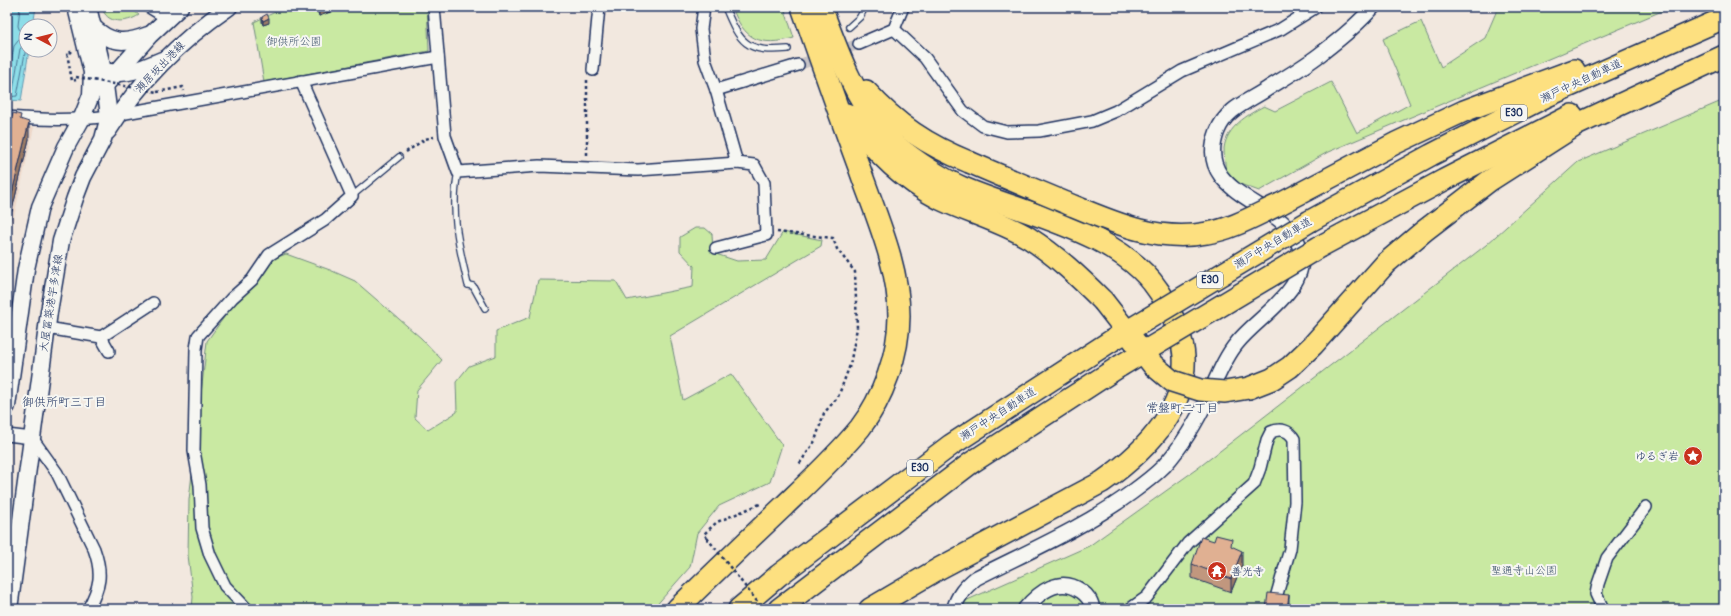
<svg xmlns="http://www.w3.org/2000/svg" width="1731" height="616" font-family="Pangolin,'Klee One',sans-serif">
  <rect width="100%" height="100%" fill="#f2e8df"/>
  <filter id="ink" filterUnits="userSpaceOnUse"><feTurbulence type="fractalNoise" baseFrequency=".025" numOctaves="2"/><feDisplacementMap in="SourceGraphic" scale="8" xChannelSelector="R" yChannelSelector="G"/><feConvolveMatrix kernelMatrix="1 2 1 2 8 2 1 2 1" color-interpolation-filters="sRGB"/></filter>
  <g filter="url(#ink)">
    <!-- built -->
    <path fill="#edd7c8" d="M7,125L34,127L7,248Z"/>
    <!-- green -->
    <g fill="#c9e9a2" stroke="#728c80">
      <path d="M102,7H129L139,15C127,23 106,25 102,7Z"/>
      <path d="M286,7H427L429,51L264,82L254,22Z"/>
      <path d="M732,7H784L794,38C760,47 744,40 732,7Z"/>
      <path d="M1496,7H1676L1662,11L1328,152L1259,191L1240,184L1226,171C1225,164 1224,156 1224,148C1227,127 1247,115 1264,106L1275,111L1331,82L1357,133L1410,104L1383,39L1421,21L1441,67L1485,38L1497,10Z"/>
      <path d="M1724,100V609H947L1089,546L1198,468L1486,245L1578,162Z"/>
      <path d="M695,228H705L712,234L713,253L737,261L766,260L783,232L822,240L821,246L670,336L683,400L731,374L782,445L770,482L719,506L697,533L690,567L653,609H192L193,597L188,555L189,500L207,341L232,306L249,279L262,263L286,254L330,270L355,281L421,338L442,360L417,390L415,418L428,430L457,412L456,382L469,366L496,356V331L530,317L538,280L616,281L627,300L693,287L694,266L680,251V237Z"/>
    </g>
    <!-- water -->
    <path fill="#8ddde8" stroke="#5f97b1" d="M7,7H36L33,26H26V50H29L21,101L7,100Z"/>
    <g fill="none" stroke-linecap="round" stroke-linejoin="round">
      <!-- shore -->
      <g stroke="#497595" stroke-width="1">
        <path d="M7,86L14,46L22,36L18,26L20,7"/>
        <path d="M7,92L13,90L20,49L26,42"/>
        <path d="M7,97L17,96L26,48"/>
      </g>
      <!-- minor-tunnel -->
      <path stroke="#c7c3c5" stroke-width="11" stroke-dasharray="11 5.5" stroke-linecap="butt" d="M798,65L859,44"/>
      <defs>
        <g id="service">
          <path d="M725,7C740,43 746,53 788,49"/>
          <path d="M849,27L860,17L865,7"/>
          <path d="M458,172C450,210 459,248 468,285L473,286L485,308"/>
          <path d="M352,196L399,157"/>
        </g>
        <g id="minor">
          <path d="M149,7L167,18"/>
          <path d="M434,7L445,136L458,172L539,166L638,170L737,163L754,165L764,183L766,235L716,248"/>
          <path d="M704,7L701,29L705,60L716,90L737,163"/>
          <path d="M894,29L925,58L963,111L983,126L1007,132L1039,131L1092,121L1116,111L1182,71L1281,29L1316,7"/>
          <path d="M859,44L894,29L903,7"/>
          <path d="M593,70L599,7"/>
          <path d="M716,90L798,65"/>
          <path d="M7,117C44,120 72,121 109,116L438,57"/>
          <path d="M47,328L101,337L109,351"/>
          <path d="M101,337L153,303"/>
          <path d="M7,435L32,438L57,473L94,549C103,574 100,587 88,609"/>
          <path d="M247,609L225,586L210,555L202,528L200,485L194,451L196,349L198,336L232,298L252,280L269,255L325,220L352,196L301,81"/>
          <path d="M1130,609L1147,597L1188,543L1254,484L1260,468L1267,440L1271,432C1280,428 1289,430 1294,439L1295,502L1290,549L1275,601"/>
          <path d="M1603,609L1596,594L1598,584L1607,558L1646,507"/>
        </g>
        <g id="tertiary">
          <path d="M954,609C958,595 965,587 976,578C1029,551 1083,528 1131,493C1142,485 1154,476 1164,466C1182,446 1198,419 1209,395C1217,378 1225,357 1237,343C1258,316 1314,287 1299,245C1283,200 1193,196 1217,132C1226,108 1250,101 1270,87C1288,76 1307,65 1323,52C1340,39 1359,23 1373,7"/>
          <path d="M1025,609C1039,592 1060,576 1081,591C1087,595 1092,602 1092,609"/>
        </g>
        <g id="secondary">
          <path d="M92,26C110,44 125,44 148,35"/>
          <path d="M111,72C128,76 147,66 162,60"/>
          <path d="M101,90L150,35L180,7"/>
          <path d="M108,131C139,82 181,40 229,7"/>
          <path d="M7,406L26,269L40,207L66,147L81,120L91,95L92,72L76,7"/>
          <path d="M9,609L49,312L61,241L75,198L83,177L103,139L109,116L103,70L88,7"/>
        </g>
        <g id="motorway">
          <path d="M821,7C837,49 852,93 881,128C885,133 889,139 894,144C914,160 937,176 961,187C1023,214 1119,231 1158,290C1162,295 1165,302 1168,308C1176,323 1183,340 1184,357C1187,411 1143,453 1102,482L940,568L870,609"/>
          <path d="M866,91C897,125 927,145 969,162"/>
          <path d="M847,114C872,149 901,179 940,199C969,213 1001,221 1029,238C1057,256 1080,278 1103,301"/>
          <path d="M1280,204L1396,143L1464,111L1574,70"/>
          <path d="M1310,221L1431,155L1545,97L1724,18"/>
          <path d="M1319,247L1444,180L1572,115"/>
          <path d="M1249,388L1272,379L1290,367L1313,345L1386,263L1424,231L1489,181L1578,124L1724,56"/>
          <path d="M677,609C712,575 748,540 784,506C810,481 837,456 860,428C883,398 899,354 899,316C899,266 876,216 860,170C840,116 821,61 802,7"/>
          <path d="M739,609L779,575L951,445L1111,341"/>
          <path d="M779,609L971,463L1120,366"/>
        </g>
      </defs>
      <!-- service casing -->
      <use href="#service" stroke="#1b2f5e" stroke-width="8"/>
      <!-- minor casing -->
      <use href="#minor" stroke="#1b2f5e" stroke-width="14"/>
      <!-- tertiary casing -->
      <use href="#tertiary" stroke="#1b2f5e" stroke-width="17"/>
      <!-- secondary casing -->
      <use href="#secondary" stroke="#1b2f5e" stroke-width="19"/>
      <!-- motorway casing -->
      <use href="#motorway" stroke="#1b2f5e" stroke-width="24"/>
      <!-- path -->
      <g stroke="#1b2f5e" stroke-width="2.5" stroke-dasharray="3 3" stroke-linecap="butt">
        <path d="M72,53L71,52L67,53L72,81L76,80"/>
        <path d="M587,80V157"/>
        <path d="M157,92L183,87L184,91"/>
        <path d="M406,152L425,139L434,137"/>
        <path d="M777,232L833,238L837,249L855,272L857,328L850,365L838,397L824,413L815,441L798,466"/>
        <path d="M707,538L704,534L717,522L760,504"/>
      </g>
      <!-- service -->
      <use href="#service" stroke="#f6f6f2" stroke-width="5.5"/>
      <!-- minor -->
      <use href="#minor" stroke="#f6f6f2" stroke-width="11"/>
      <!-- tertiary -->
      <use href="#tertiary" stroke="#f6f6f2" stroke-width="14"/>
      <!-- secondary -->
      <use href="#secondary" stroke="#f6f6f2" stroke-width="16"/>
      <!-- motorway -->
      <use href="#motorway" stroke="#fde080" stroke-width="21"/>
      <defs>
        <g id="motorway-bridge">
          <path d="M969,162C1001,176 1033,189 1064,202C1110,221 1156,243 1207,233C1233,229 1256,215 1280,204"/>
          <path d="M1103,301L1153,365L1172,381L1200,390L1225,392L1249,388"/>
          <path d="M1111,341L1310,221"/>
          <path d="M1120,366L1319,247"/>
        </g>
      </defs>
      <!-- motorway-bridge casing -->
      <use href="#motorway-bridge" stroke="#1b2f5e" stroke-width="24" stroke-linecap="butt"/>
      <!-- path-bridge -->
      <g stroke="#1b2f5e" stroke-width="2.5" stroke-dasharray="3 3" stroke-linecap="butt">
        <path d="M76,77L157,92"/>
        <path d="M707,538L763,609"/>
      </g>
      <!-- motorway-bridge -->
      <use href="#motorway-bridge" stroke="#fde080" stroke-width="21"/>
    </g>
    <!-- wall -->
    <g fill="#c1977e" stroke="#1b2f5e">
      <path d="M316,7H344L319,16Z"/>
      <path d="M262,17L269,23L263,25L262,22Z"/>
      <path d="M7,116L21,120L29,139L7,231Z"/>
      <path d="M1232,547L1242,565L1231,592L1192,578V564Z"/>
    </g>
    <!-- shaded-wall -->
    <g fill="#9d7b66" stroke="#1b2f5e">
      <path d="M331,7H344L319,16V11Z"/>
      <path d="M269,18V23L263,25V21Z"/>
      <path d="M29,122V139L7,231V214Z"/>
      <path d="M1242,551V565L1231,592V579Z"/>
      <path d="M1289,595V609H1287Z"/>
    </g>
    <!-- building -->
    <g fill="#e0b092" stroke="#1b2f5e">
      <path d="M318,7H331L319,11Z"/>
      <path d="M267,14L269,18L263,21L262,17Z"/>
      <path d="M13,113L21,115L20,119L29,122L7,214V116L12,117Z"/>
      <path d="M1216,535L1232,539L1231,546L1242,551L1231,579L1192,564L1201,537L1214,541Z"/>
      <path d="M1268,593L1289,595L1287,609H1266Z"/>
    </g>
  </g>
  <!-- icons -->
  <defs>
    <symbol id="sight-disc" viewBox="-11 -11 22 22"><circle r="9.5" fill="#c8321e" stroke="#f6f6f2"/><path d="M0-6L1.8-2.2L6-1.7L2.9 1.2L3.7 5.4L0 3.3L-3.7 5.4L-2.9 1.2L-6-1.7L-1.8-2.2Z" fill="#fff"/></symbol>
    <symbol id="temple-disc" viewBox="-11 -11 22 22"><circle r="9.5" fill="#c8321e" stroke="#f6f6f2"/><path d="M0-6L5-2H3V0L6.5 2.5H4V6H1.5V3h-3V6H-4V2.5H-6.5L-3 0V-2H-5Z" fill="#fff"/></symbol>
  </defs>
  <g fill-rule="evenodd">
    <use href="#sight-disc" x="1682" y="445" width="22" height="22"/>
    <use href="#temple-disc" x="1206" y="560" width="22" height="22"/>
  </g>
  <g text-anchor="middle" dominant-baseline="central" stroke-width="4" stroke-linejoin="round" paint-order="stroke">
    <!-- shield labels -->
    <g fill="#f6f6f2" stroke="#5d6b8a" stroke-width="1">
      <rect x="1501" y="105" width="26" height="16" rx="3"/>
      <rect x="1197" y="272" width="26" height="16" rx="3"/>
      <rect x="907" y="460" width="26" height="16" rx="3"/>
    </g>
    <g font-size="10" font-weight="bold" fill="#1b2f5e">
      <text x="1514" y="113">E30</text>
      <text x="1210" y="280">E30</text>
      <text x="920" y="468">E30</text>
    </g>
    <!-- park labels -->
    <g font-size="11" fill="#3e546c" stroke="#f6f6f2">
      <text x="294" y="41">御供所公園</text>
      <text x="1524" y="570">聖通寺山公園</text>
    </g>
    <!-- street labels -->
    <g font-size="11" fill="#1b2f5e" stroke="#f6f6f2">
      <text transform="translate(160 67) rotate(-46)">瀬居坂出港線</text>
      <text transform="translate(1581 81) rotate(-25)">瀬戸中央自動車道</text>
      <text transform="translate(1273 243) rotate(-31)">瀬戸中央自動車道</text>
      <text transform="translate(51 303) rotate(-81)">大屋冨築港宇多津線</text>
      <text transform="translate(998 414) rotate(-33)">瀬戸中央自動車道</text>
    </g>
    <!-- poi labels -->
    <g font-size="11" fill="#1b2f5e" stroke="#f6f6f2" text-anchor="end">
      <text x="1679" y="456">ゆるぎ岩</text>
      <text x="1231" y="571" text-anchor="start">善光寺</text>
    </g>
    <!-- neighbourhood labels -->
    <g font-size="12" fill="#1b2f5e" stroke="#f6f6f2">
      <text x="64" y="402">御供所町三丁目</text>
      <text x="1182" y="408">常盤町二丁目</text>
    </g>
  </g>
  <!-- margin -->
  <rect width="1731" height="616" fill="none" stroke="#f6f6f2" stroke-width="24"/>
  <rect x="12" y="12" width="1707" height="592" fill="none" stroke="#1b2f5e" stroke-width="1.5" filter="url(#ink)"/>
  <!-- north arrow -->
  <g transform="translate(38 38) rotate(277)"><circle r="19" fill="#f6f6f2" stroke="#9ea6b7"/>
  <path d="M0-3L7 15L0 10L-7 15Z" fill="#c8321e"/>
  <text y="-6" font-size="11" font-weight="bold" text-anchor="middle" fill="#1b2f5e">N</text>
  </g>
</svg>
